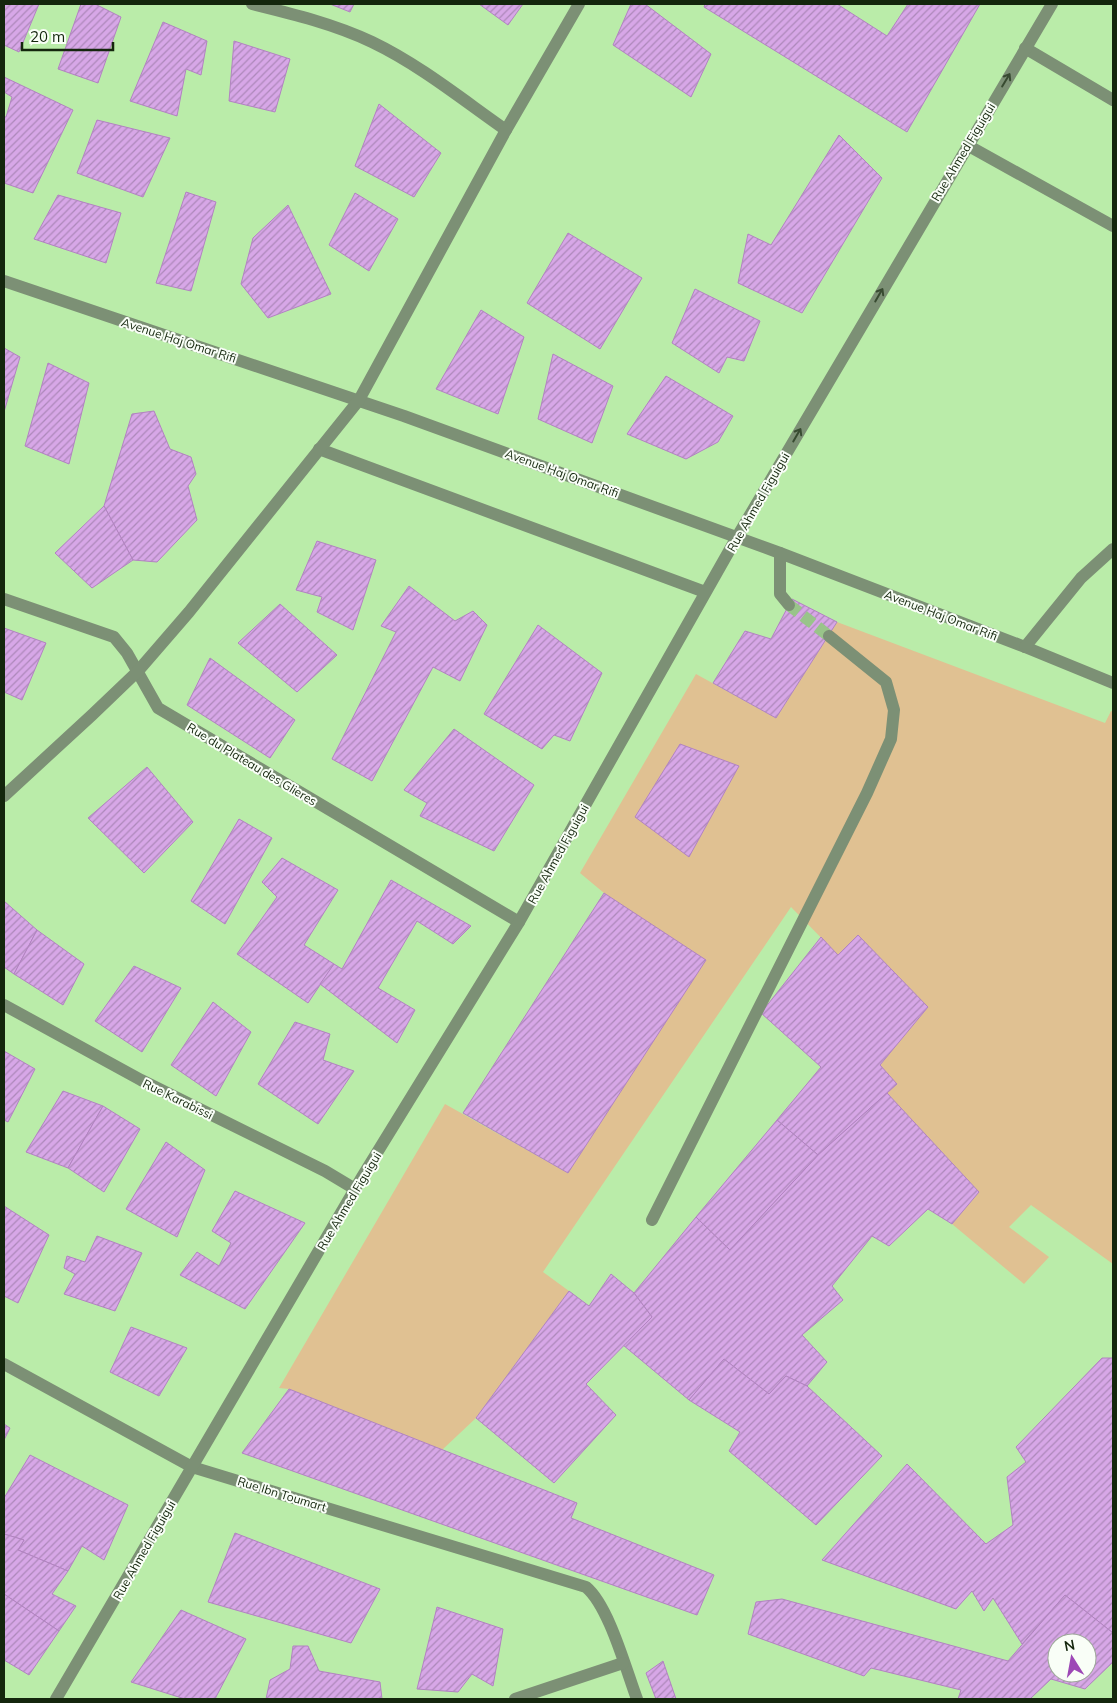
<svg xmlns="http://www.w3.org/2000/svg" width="1117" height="1703" font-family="Mulish,sans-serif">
  <defs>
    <pattern id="building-hatch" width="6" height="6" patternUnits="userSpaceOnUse" patternTransform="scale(1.25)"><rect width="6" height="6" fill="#d7a7e7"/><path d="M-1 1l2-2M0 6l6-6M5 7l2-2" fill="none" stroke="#ad88ba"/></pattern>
  </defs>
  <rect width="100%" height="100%" fill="#baeca9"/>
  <!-- garden -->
  <path fill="#e0c192" d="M837,622L1105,723L1111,711L1113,712V1264L1031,1205L1009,1227L1049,1257L1024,1284L952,1224L979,1192L887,1093L880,1065L927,1006L858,935L838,955L791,907L543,1272L569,1291L476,1418L442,1450L289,1389L279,1388L445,1104L568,1173L705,960L604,893L580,873L696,674L776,718Z"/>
  <!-- building -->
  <g fill="url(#building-hatch)" stroke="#b283c1" fill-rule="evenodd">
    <path d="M4,4H39L19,52L4,45Z"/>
    <path d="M81,4H95L121,17L98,83L58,69Z"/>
    <path d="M330,4H354L350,12Z"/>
    <path d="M479,4H523L508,25Z"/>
    <path d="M631,4H645L711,54L691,97L613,45Z"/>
    <path d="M705,4H837L887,36L908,4H980L907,132L704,7Z"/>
    <path d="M163,22L207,41L201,75L186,69L177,116L130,101Z"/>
    <path d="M234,41L290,59L275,112L229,101Z"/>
    <path d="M4,77L73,110L33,193L4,183V117H6L12,97L4,92Z"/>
    <path d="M379,104L441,153L414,197L355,166Z"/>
    <path d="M97,120L170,138L143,197L77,173Z"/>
    <path d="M839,135L882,178L802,313L738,283L748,234L771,245Z"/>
    <path d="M186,192L216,202L191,291L156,283Z"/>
    <path d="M355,193L398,219L369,271L329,245Z"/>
    <path d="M58,195L121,213L106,263L34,239Z"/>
    <path d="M288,205L331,294L268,318L241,284L253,238Z"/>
    <path d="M568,233L642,278L600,349L527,303Z"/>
    <path d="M695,289L760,321L744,361L727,357L719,373L672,343Z"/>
    <path d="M481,310L524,337L498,414L436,389Z"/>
    <path d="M4,348L20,357L4,412Z"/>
    <path d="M553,354L613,386L592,443L538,419Z"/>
    <path d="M48,363L89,383L69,464L25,446Z"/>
    <path d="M666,376L733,416L718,442L686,459L627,434Z"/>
    <path d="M154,411L170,449L191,457L196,474L188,486L197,520L157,562L133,560L104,506L132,414Z"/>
    <path d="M104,506L133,560L92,588L55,553Z"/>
    <path d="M317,541L376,560L353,630L317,612L322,597L296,590Z"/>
    <path d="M409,586L455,621L473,611L487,625L460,681L433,667L372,781L332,759L396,632L381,626Z"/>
    <path d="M792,599L837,622L776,718L713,683L745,631L771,639Z"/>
    <path d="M280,604L337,655L297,692L238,643Z"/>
    <path d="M538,625L602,673L570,741L554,735L542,749L484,714Z"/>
    <path d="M4,628L46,643L22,700L4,692Z"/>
    <path d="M210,658L295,720L270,758L187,705Z"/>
    <path d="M454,729L534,785L494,851L420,816L427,803L404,790Z"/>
    <path d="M680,744L739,766L689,857L635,817Z"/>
    <path d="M147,767L193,822L144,873L88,818Z"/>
    <path d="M239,819L272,838L225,924L191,901Z"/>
    <path d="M282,858L338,890L304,945L334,964L308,1003L237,954L277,897L262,882Z"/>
    <path d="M391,880L471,926L453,944L417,921L378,988L415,1010L397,1043L320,984L334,964L342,969Z"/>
    <path d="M604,893L706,960L568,1173L463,1113Z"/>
    <path d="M4,901L37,930L14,974L4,967Z"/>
    <path d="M37,930L84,964L63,1005L14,974Z"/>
    <path d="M858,935L928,1007L880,1065L897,1084L818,1155L777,1120L821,1067L761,1013L821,937L838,955Z"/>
    <path d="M134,966L181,988L142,1052L95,1021Z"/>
    <path d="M213,1002L251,1032L216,1096L171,1065Z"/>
    <path d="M295,1022L330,1034L323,1060L354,1071L318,1124L258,1084Z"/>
    <path d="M4,1051L35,1069L8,1122L4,1120Z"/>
    <path d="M63,1091L103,1106L68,1168L26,1152Z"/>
    <path d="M887,1093L979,1192L952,1224L928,1209L889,1246L872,1236L832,1286L843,1300L802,1335L827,1362L807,1386L786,1376L769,1394L724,1359L689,1400L623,1345L652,1317L634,1293L696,1217L730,1250L818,1155Z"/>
    <path d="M103,1106L140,1129L104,1192L68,1168Z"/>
    <path d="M777,1120L818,1155L730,1250L696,1217Z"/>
    <path d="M166,1142L205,1170L177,1237L126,1209Z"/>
    <path d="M235,1191L305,1223L245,1309L180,1275L197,1252L219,1266L231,1243L212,1231Z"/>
    <path d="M4,1206L49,1235L18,1303L4,1296Z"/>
    <path d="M97,1236L142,1253L115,1311L64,1294L75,1274L64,1268L67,1256L85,1262Z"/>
    <path d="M611,1274L634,1293L652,1317L586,1384L616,1415L554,1483L476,1418L569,1291L589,1306Z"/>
    <path d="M131,1327L187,1348L159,1396L110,1372Z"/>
    <path d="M1102,1358H1113V1633L1065,1595L1022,1644L993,1598L984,1611L972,1591L956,1609L822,1560L907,1464L986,1544L1013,1525L1007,1477L1026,1462L1016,1447Z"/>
    <path d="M724,1359L769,1394L786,1376L807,1386L882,1456L816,1525L729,1451L740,1432L689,1400Z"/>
    <path d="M289,1389L577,1503L571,1518L714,1575L697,1615L242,1453Z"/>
    <path d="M4,1424L10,1428L4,1440Z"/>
    <path d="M30,1455L128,1505L104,1560L82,1546L68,1571L18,1550L24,1540L4,1534V1498Z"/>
    <path d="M235,1533L380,1589L351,1643L208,1602Z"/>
    <path d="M4,1534L24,1540L18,1550L68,1571L52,1594L76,1606L59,1631L4,1594Z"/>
    <path d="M4,1594L59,1631L29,1675L4,1660Z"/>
    <path d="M1065,1595L1113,1633V1662L1085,1689L1051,1679L1030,1699H958L961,1690L871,1668L864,1676L748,1634L756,1602L782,1599L1008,1661ZM1057,1643H1087V1673H1057Z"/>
    <path d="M437,1607L503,1629L493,1686L472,1674L458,1692L417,1689Z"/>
    <path d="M181,1610L246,1639L215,1699H185L131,1682Z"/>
    <path d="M293,1646H308L319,1671L380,1682L382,1699H266L270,1680L290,1669Z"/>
    <path d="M663,1661L676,1699H656L646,1673Z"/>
  </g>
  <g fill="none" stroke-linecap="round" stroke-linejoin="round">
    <!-- minor-tunnel -->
    <path stroke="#99c48a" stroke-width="12" stroke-dasharray="12 6" stroke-linecap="butt" d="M789,605L829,636"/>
    <!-- minor -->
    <g stroke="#7c9075" stroke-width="12">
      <path d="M252,4C293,14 334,24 372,42C420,65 463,100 506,130"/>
      <path d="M1025,48L1113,100"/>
      <path d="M967,145L1113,226"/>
      <path d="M4,281L404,416L780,553L1025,647L1113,683"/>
      <path d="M319,449L705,592"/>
      <path d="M780,553V594L789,605"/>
      <path d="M4,599L114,637L127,653L158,708L519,922"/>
      <path d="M1025,647L1081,578L1113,549"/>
      <path d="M4,796L92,715L138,671L189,612L359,400L506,130L579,4"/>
      <path d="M4,1005L141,1080L325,1171L355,1189"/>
      <path d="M652,1220L867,793L891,739L894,710L886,682L829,636"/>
      <path d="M4,1364L192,1467L586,1587C609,1606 626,1670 637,1699"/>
      <path d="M56,1699L362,1177L519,922L737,537L1052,4"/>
      <path d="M515,1699L623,1663"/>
    </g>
  </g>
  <!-- one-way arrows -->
  <defs><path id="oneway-shaft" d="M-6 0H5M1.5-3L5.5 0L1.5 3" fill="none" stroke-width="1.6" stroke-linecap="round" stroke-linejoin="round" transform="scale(1.25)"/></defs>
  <g stroke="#384b31">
    <use href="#oneway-shaft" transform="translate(1006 80) rotate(-59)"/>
    <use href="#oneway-shaft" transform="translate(879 295) rotate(-60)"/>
    <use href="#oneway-shaft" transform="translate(797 435) rotate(-60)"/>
  </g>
  <g text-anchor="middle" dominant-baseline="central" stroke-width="4" stroke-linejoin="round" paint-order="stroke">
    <!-- street labels -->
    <g font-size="12" fill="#14260d" stroke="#f9fef7">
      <text transform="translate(963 152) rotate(-59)">Rue Ahmed Figuigui</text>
      <text transform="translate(179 340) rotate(18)">Avenue Haj Omar Rifi</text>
      <text transform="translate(562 473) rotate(20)">Avenue Haj Omar Rifi</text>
      <text transform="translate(758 502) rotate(-60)">Rue Ahmed Figuigui</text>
      <text transform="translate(941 615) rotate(21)">Avenue Haj Omar Rifi</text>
      <text transform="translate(252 764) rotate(31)">Rue du Plateau des Glieres</text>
      <text transform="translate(558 854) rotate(-61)">Rue Ahmed Figuigui</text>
      <text transform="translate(178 1099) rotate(26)">Rue Karabissi</text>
      <text transform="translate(349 1201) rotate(-59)">Rue Ahmed Figuigui</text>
      <text transform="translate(282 1494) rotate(17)">Rue Ibn Toumart</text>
      <text transform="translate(144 1550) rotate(-60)">Rue Ahmed Figuigui</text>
    </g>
  </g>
  <!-- border -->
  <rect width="1117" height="1703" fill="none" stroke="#14260d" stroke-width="10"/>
  <!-- north arrow -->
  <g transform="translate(1072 1658) rotate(349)"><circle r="24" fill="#f9fef7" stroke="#9da899"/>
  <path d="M0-4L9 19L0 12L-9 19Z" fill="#9d48b6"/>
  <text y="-8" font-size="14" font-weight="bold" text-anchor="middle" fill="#14260d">N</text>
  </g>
  <!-- scale -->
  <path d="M22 42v8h91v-8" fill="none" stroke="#14260d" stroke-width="2.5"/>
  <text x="30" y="42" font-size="15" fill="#14260d" stroke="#f9fef7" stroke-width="4" paint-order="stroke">20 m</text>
</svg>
